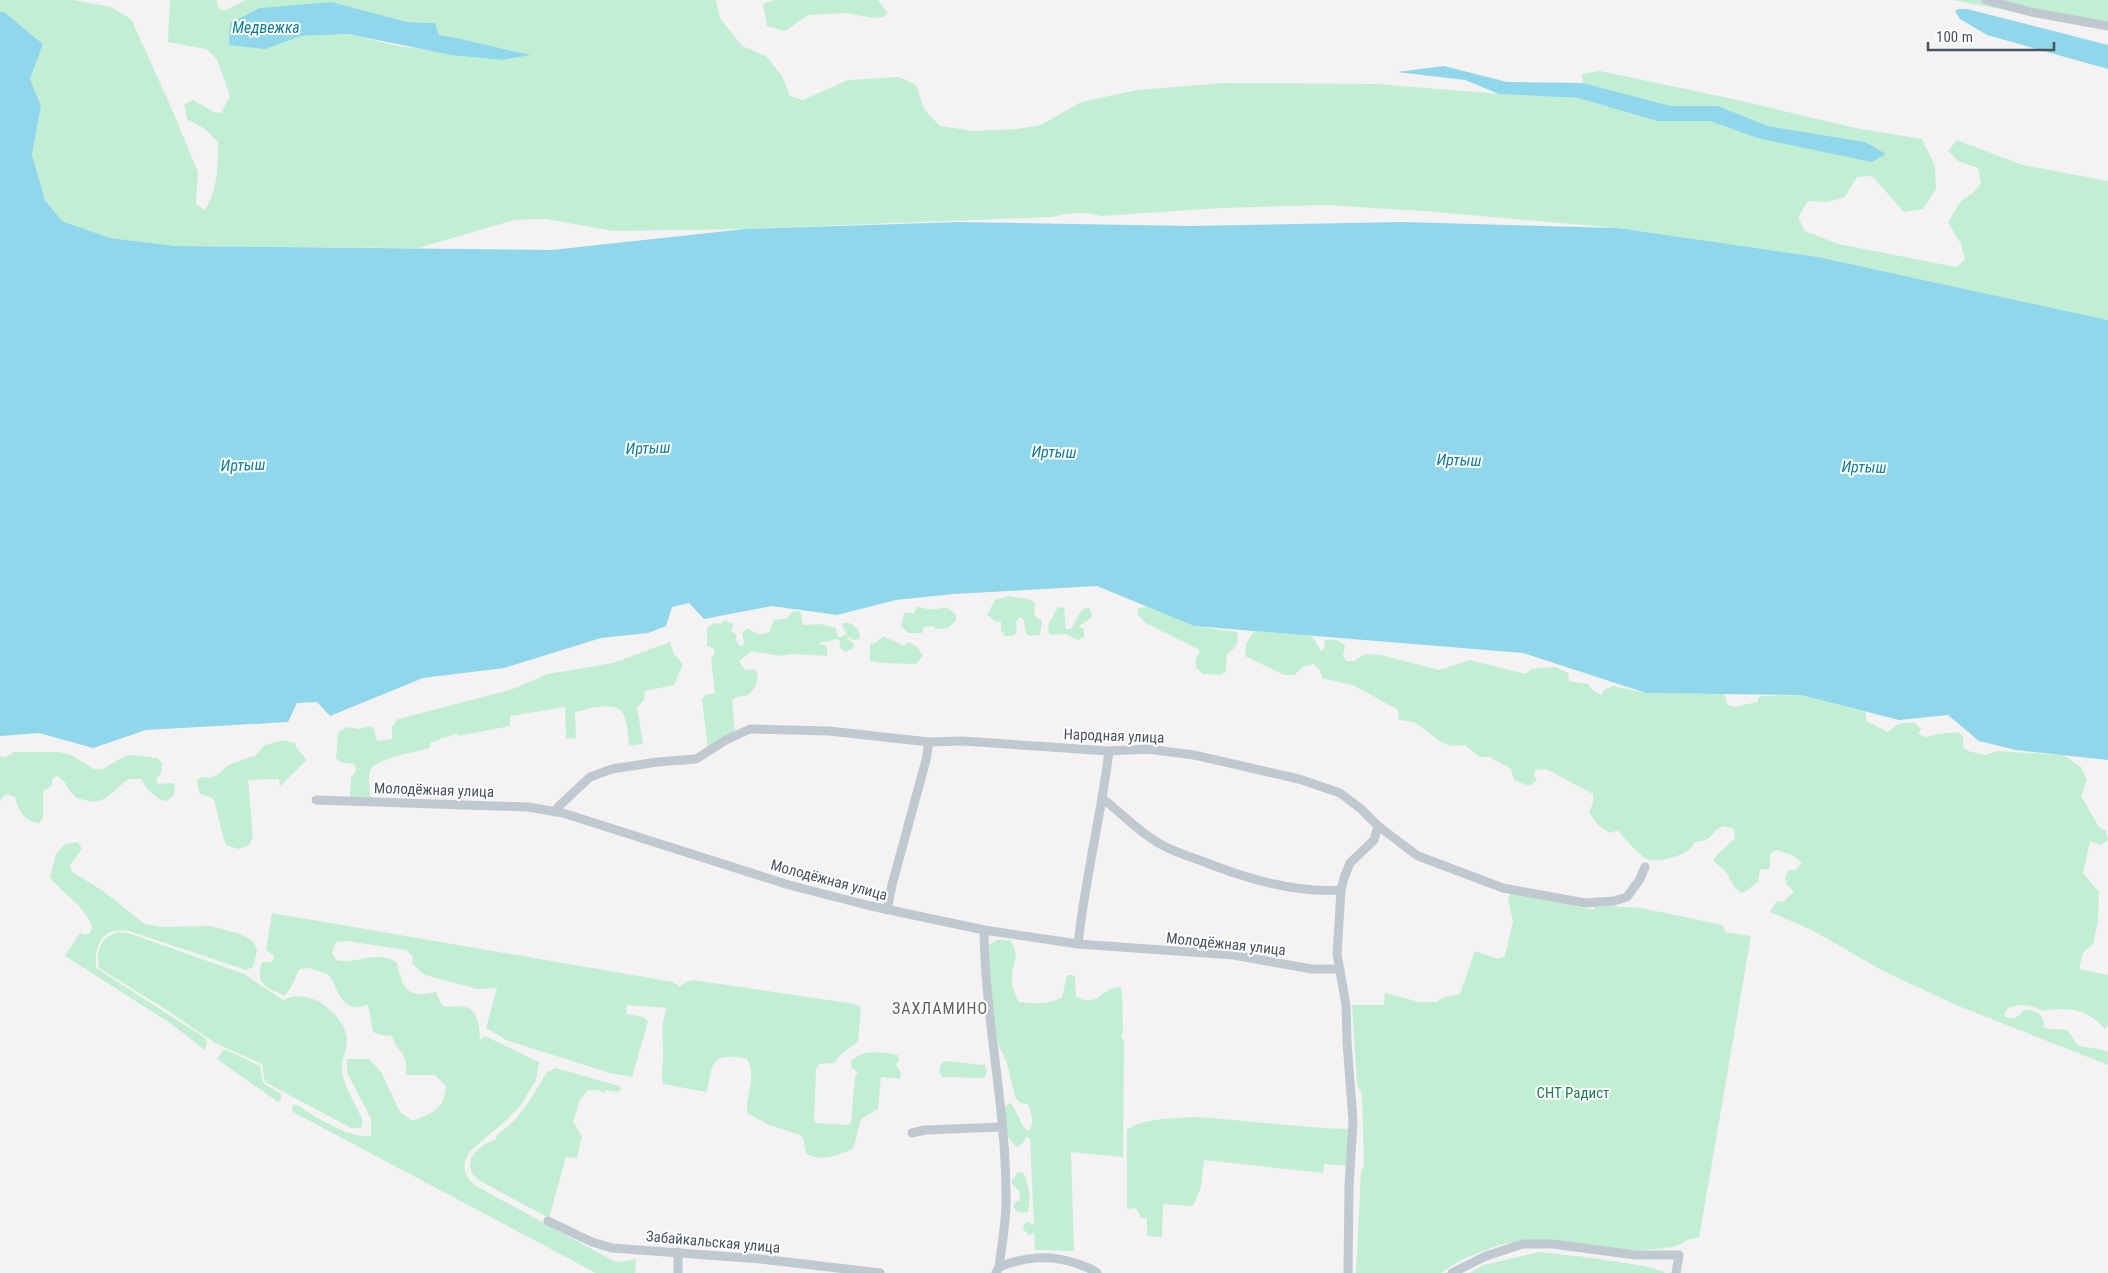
<svg xmlns="http://www.w3.org/2000/svg" width="2108" height="1273" font-family="'Roboto Condensed',sans-serif">
  <rect width="100%" height="100%" fill="#f4f2f2"/>
  <!-- green -->
  <g fill="#c2efd4" fill-rule="evenodd">
    <path d="M0,0H72L111,7L131,19L170,105L198,172L196,204L205,210C218,189 218,166 218,142L205,129L187,119L184,104L193,100L214,112L221,113L230,96L217,59L206,49L168,42L170,0H216L220,10H226L245,0H716L720,18L742,46L766,56L782,76L790,96L803,100L848,80L899,77L916,85L924,109L940,126L974,131L1017,129L1041,125L1081,102L1137,90L1224,83L1377,84L1499,94L1578,98L1657,121H1710L1757,138L1885,154L1865,142L1768,126L1718,106H1671L1583,83L1582,74L1600,71L1733,99L1860,129L1922,139L1935,166L1936,189L1923,209L1904,212L1872,176L1857,177L1845,197L1827,202L1808,201L1798,217L1805,231L1838,244L1956,267L1965,260L1961,244L1948,222L1961,201L1974,192L1981,183L1978,168L1958,161L1948,151L1957,140L2022,165L2108,181V320L1818,257L1618,228L1423,211L1325,205L1220,208L1102,216C1085,212 1070,212 1053,217L745,229L613,231L546,219L514,220L418,248L176,246L110,238L62,221L45,200L32,155L41,106L30,79L43,44L4,12H0ZM332,2L407,22L435,23L439,35L529,55L503,60L398,46L348,34L301,36Z"/>
    <path d="M775,0H878L887,13L884,17L873,18L847,13L808,15L785,31L767,26L763,4Z"/>
    <path d="M1953,0H2108V30Z"/>
    <path d="M1009,596L1028,599L1035,603L1034,615L1042,621L1040,635L1030,636L1026,634L1024,620L1020,617L1016,622L1017,633L1013,636H1005L1001,630V622L995,621L987,615L995,600Z"/>
    <path d="M917,606C921,607 925,609 929,609C943,611 944,602 956,615V621L947,628L936,629L933,626L924,627L922,633H908L901,625L905,612L914,614Z"/>
    <path d="M1058,607L1064,608L1066,629H1071C1078,621 1077,608 1089,608L1092,613L1091,618L1079,626L1084,630V637L1078,640L1065,634L1053,635L1049,633L1048,625Z"/>
    <path d="M1144,607H1148L1194,626L1237,632C1240,642 1235,649 1227,654L1226,671L1221,675L1204,674L1197,669L1195,662L1200,650L1147,624L1138,615V609Z"/>
    <path d="M793,611H800L803,625L820,624L836,628L837,636L840,637L847,634L842,626L843,623C853,622 857,627 860,636L859,639L854,640L850,637L847,638L854,644L853,648L846,652C840,649 839,647 840,640L834,639C829,643 823,640 819,644L827,646V656L792,654L780,656L752,651L739,661L745,670L755,669L758,675L756,685L749,695L736,697L732,701L735,731L708,749L702,699L706,695L715,693L711,659L715,653L713,648L707,646V628L714,623L721,624L724,620L734,624L731,631L737,635L736,640L740,646H743L744,641L742,633L747,628C757,633 756,637 769,632L774,620L787,618Z"/>
    <path d="M1254,631L1308,635L1314,639L1321,651L1324,648L1325,640C1333,639 1339,639 1345,646L1343,656L1347,661H1354L1365,654L1381,655L1439,670L1470,660L1526,674L1531,669L1555,667L1568,673L1569,681L1588,684L1592,690L1601,695L1604,690L1613,686L1646,693L1724,694L1728,705L1734,707L1757,702L1760,696L1801,695L1866,712V721L1888,732C1896,724 1904,721 1915,723L1921,729L1918,734L1926,737L1938,734L1958,732L1963,736V747L1968,751L1985,755L1998,751L2063,755L2081,767L2087,780L2081,796L2099,827L2106,831L2108,840L2101,845L2090,841L2083,873L2099,892L2098,920L2093,944L2083,953L2079,969L2108,975V1025L2105,1029C2088,1009 2068,1006 2043,1011C2030,1004 2021,1003 2008,1008L2004,1014L2006,1017C2015,1020 2018,1017 2024,1010C2036,1010 2044,1013 2044,1027C2060,1035 2065,1019 2077,1045C2088,1049 2097,1047 2108,1052V1065L1956,1005L1883,971L1812,930L1770,912L1776,902L1784,901L1794,891L1787,885L1785,877L1789,870H1795L1802,863L1794,856L1777,850L1770,854V867L1766,870L1760,869L1758,882L1743,893C1731,889 1732,879 1725,871C1720,866 1716,865 1713,859L1735,838L1734,829L1724,826C1708,832 1717,840 1695,842C1693,845 1691,849 1687,851C1679,857 1659,862 1649,860C1642,858 1623,837 1618,830L1610,833L1598,825L1589,812L1593,803V794L1546,769L1536,770L1534,775L1537,781L1529,786L1514,780L1511,769L1490,757H1480L1465,745L1450,746L1441,742L1414,722L1399,720L1398,710L1355,686L1322,678L1320,670L1313,664L1303,667L1294,675H1284L1245,656L1246,644Z"/>
    <path d="M883,636L904,646L909,642L916,646L923,656L916,664L883,663L870,661V644L877,642Z"/>
    <path d="M670,642L674,654L683,664L674,685L645,691L644,700L637,707L643,744L629,746C628,737 628,726 625,718C619,698 589,709 575,712L576,738L566,739L565,707L510,716V726L458,736L457,733L430,743V748C417,752 377,758 371,769C367,777 370,792 371,801L350,800L351,777L355,773L356,768L354,764L340,762L336,758L338,733L346,727L359,729L370,726L374,729L377,741L392,739V727L398,719L510,690L548,674L613,663Z"/>
    <path d="M284,740L295,743L297,749L307,760L280,786L279,779L248,780L253,837L249,845L238,849L226,845L221,829L214,799L199,793L197,780L202,777L211,778L220,773L228,765L256,755L265,745Z"/>
    <path d="M15,752H59L71,755L94,769H102L124,757L131,755L157,758L162,763L161,774L156,779L158,784L173,783L175,786L174,795L167,801C154,799 147,789 141,779H129C114,788 106,807 85,800C80,799 75,798 72,793C66,786 66,781 57,776L52,779V786L43,791V819L39,823C25,822 18,810 15,797L8,794L4,796L0,801V756L5,757Z"/>
    <path d="M78,842L82,849L70,865L72,872L103,891L145,924L161,927L210,926L240,934L254,942L257,951L253,967L246,970L129,931C103,926 94,943 96,968L205,1038L207,1043L205,1050L170,1023L65,956L80,933L85,935L90,933L92,926C84,905 63,894 50,877L56,854L65,844Z"/>
    <path d="M1511,893L1594,910L1596,905L1641,908L1723,925L1725,932L1751,936L1699,1238L1690,1239L1674,1247L1635,1251L1522,1241L1499,1245L1461,1260L1441,1273H1356L1361,1171L1364,1165L1362,1095L1357,1084L1352,1005H1384L1385,993L1419,1002H1436L1444,997L1460,994L1475,951L1497,959L1505,956L1513,921L1508,900Z"/>
    <path d="M272,913L673,982L680,987L686,982L693,980L855,1004L861,1007L858,1042L840,1055L834,1063L819,1064L816,1069L814,1122L817,1123L848,1125L851,1122L855,1077L858,1072L852,1068L851,1061C864,1049 882,1052 898,1055L899,1060L896,1065L901,1073L900,1079L881,1077L878,1109L861,1119L853,1149C838,1155 820,1163 806,1153L803,1138L798,1134L769,1125L747,1113C746,1093 757,1077 747,1059C713,1052 712,1061 707,1092L663,1084C660,1075 663,1068 663,1059C664,1039 659,1027 667,1008L627,1005L626,1014L644,1017L648,1022L632,1077L610,1073L506,1040L486,1028L497,988L477,989L425,975L412,964L413,957L406,950L347,941L336,942L332,952L336,960C357,965 377,949 397,963C403,988 406,999 436,992C439,996 439,1003 443,1006C448,1008 455,1006 459,1006C479,1007 479,1024 480,1040L485,1036L539,1062L536,1080L520,1106L508,1119L470,1151C461,1165 463,1176 476,1186L612,1260L619,1262L636,1259L635,1273H596L293,1112L292,1107L295,1104C315,1116 348,1139 371,1136V1119L347,1072V1059H369L381,1072L400,1112L413,1121C432,1113 444,1110 446,1086L435,1075H406C408,1048 398,1056 392,1036L380,1035L373,1032L368,1004C344,1016 339,992 329,975L310,968L300,969C294,978 292,990 284,996C265,985 255,986 262,962H272L274,956L266,950Z"/>
    <path d="M119,932L128,933L244,974L283,1000C307,987 339,1009 346,1034C350,1047 340,1059 342,1071C345,1089 356,1105 363,1121L361,1128H351L265,1082L262,1064L217,1044L165,1009L99,968C96,950 100,937 119,932Z"/>
    <path d="M997,940H1010C1021,958 1013,958 1012,975C1011,985 1014,993 1019,1002C1034,1004 1048,1005 1062,997L1067,975H1072L1075,977L1076,996C1096,1010 1102,987 1120,987L1122,991L1123,1031L1121,1037L1124,1040L1123,1157L1071,1152L1074,1251L1035,1250L1034,1233L1029,1235L1023,1229L1024,1224L1028,1222L1034,1225L1030,1138L1026,1137L1023,1143L1016,1147L1007,1135L1003,1109L1008,1104H1012L1024,1128L1029,1131C1035,1122 1031,1113 1028,1104L1020,1103L1015,1097L1007,1063L998,1044L991,998L989,945Z"/>
    <path d="M224,1049L260,1066L263,1083L281,1094V1099L278,1102L217,1059Z"/>
    <path d="M944,1061L985,1065L987,1072L984,1078L942,1077C939,1071 938,1066 944,1061Z"/>
    <path d="M556,1068L619,1086L621,1089L618,1092L606,1090L603,1093L598,1090H588L580,1100L573,1122L582,1136L577,1158L566,1157L549,1218L480,1181C459,1165 475,1146 495,1140L497,1135L513,1122L526,1106L547,1072Z"/>
    <path d="M1195,1117C1246,1120 1298,1128 1349,1129L1347,1166L1324,1164L1323,1173L1204,1160L1201,1187L1193,1206L1163,1204L1162,1237L1147,1236V1218H1141L1136,1208L1127,1209V1130C1141,1118 1177,1118 1195,1117Z"/>
    <path d="M1018,1172L1023,1173C1030,1188 1031,1196 1028,1212L1022,1213L1016,1211L1013,1206L1016,1202L1020,1200L1019,1191L1011,1182Z"/>
    <path d="M1539,1252C1559,1254 1654,1264 1665,1273H1470L1484,1265Z"/>
  </g>
  <!-- water -->
  <g fill="#90d7eb">
    <path d="M332,2L407,22L435,23L439,35C470,40 500,49 531,55L503,60L451,55L348,34L301,36L265,49L229,45L230,23L260,8Z"/>
    <path d="M1958,9H1967L2108,45V69L1987,35L1960,19L1955,11Z"/>
    <path d="M0,12H4L43,44L30,79L41,106L32,155L45,200L62,221L110,238L176,246L552,250L745,229L959,222L1191,226L1402,222L1618,228L1818,257L2108,320V760L2016,750L1979,741L1948,715L1899,720L1801,695L1646,693L1523,653L1194,626L1097,586L953,594L896,600L837,615L772,606L704,619L689,603L672,607L666,626L648,633L601,638L504,668L423,678L330,716L317,702L297,703L288,722L146,730L93,748L39,733L0,736Z"/>
    <path d="M1444,66L1507,82L1583,83L1671,106H1718L1768,126L1865,142L1886,154L1872,162L1757,138L1710,121H1657L1578,98L1499,94L1465,80L1397,72Z"/>
  </g>
  <g fill="none" stroke-linecap="round" stroke-linejoin="round">
    <!-- street -->
    <g stroke="#c0c9d0" stroke-width="9">
      <path d="M1986,0L2031,12L2108,26"/>
      <path d="M1103,799C1122,813 1136,830 1157,842C1169,850 1185,855 1199,860C1245,878 1292,893 1341,890"/>
      <path d="M316,800L528,807L563,813L789,885L871,906L984,930L1078,944L1233,955L1312,969H1340"/>
      <path d="M555,812L558,807L590,777L612,769L657,762L696,759L726,740L750,729L829,731L929,742L962,741L1109,751L1147,749L1194,755L1299,779L1340,793L1361,809L1378,826L1418,856L1503,888L1585,903L1614,901L1627,897L1640,879L1645,867"/>
      <path d="M887,910L892,885L926,760L929,742"/>
      <path d="M984,930C985,1019 1006,1106 1006,1195C1007,1219 1002,1243 999,1267L996,1273"/>
      <path d="M1078,944C1085,879 1101,816 1109,751"/>
      <path d="M912,1133L925,1130L1001,1127"/>
      <path d="M548,1221L592,1242L612,1248L761,1259L880,1273"/>
      <path d="M999,1267C1025,1257 1049,1254 1075,1263C1083,1266 1091,1268 1097,1273"/>
      <path d="M678,1273V1252"/>
      <path d="M1348,1273L1349,1187L1353,1121L1347,1042L1346,1005L1337,954L1341,890L1344,878L1350,863L1374,840L1378,826"/>
      <path d="M1452,1273L1486,1256L1523,1244H1553L1635,1255H1679L1676,1273"/>
    </g>
  </g>
  <g text-anchor="middle" dominant-baseline="central" stroke-width="4" stroke-linejoin="round" paint-order="stroke">
    <!-- street labels -->
    <g font-size="15" fill="#49545f" stroke="#fff">
      <text transform="translate(1114 736) rotate(2)">Народная улица</text>
      <text transform="translate(434 790) rotate(2)">Молодёжная улица</text>
      <text transform="translate(829 880) rotate(15)">Молодёжная улица</text>
      <text transform="translate(1226 944) rotate(6)">Молодёжная улица</text>
      <text transform="translate(713 1242) rotate(5)">Забайкальская улица</text>
    </g>
    <!-- park labels -->
    <g font-size="15" fill="#19814e" stroke="#fff">
      <text x="1573" y="1093">СНТ Радист</text>
    </g>
    <!-- water labels -->
    <g font-size="16" font-style="italic" fill="#0f7d9c" stroke="#fff">
      <text x="266" y="27">Медвежка</text>
      <text transform="translate(648 448) rotate(-2)">Иртыш</text>
      <text transform="translate(1054 452) rotate(1)">Иртыш</text>
      <text transform="translate(1459 460) rotate(1)">Иртыш</text>
      <text transform="translate(243 465) rotate(-2)">Иртыш</text>
      <text transform="translate(1864 467) rotate(1)">Иртыш</text>
    </g>
    <!-- neighbourhood labels -->
    <g font-size="16" letter-spacing="1" fill="#5e6266" stroke="#fff">
      <text x="940" y="1008">ЗАХЛАМИНО</text>
    </g>
  </g>
  <!-- scale -->
  <path d="M1928 42v8h126v-8" fill="none" stroke="#49545f" stroke-width="2.5"/>
  <text x="1936" y="42" font-size="15" fill="#49545f" stroke="#ffffff" stroke-width="4" paint-order="stroke">100 m</text>
</svg>
